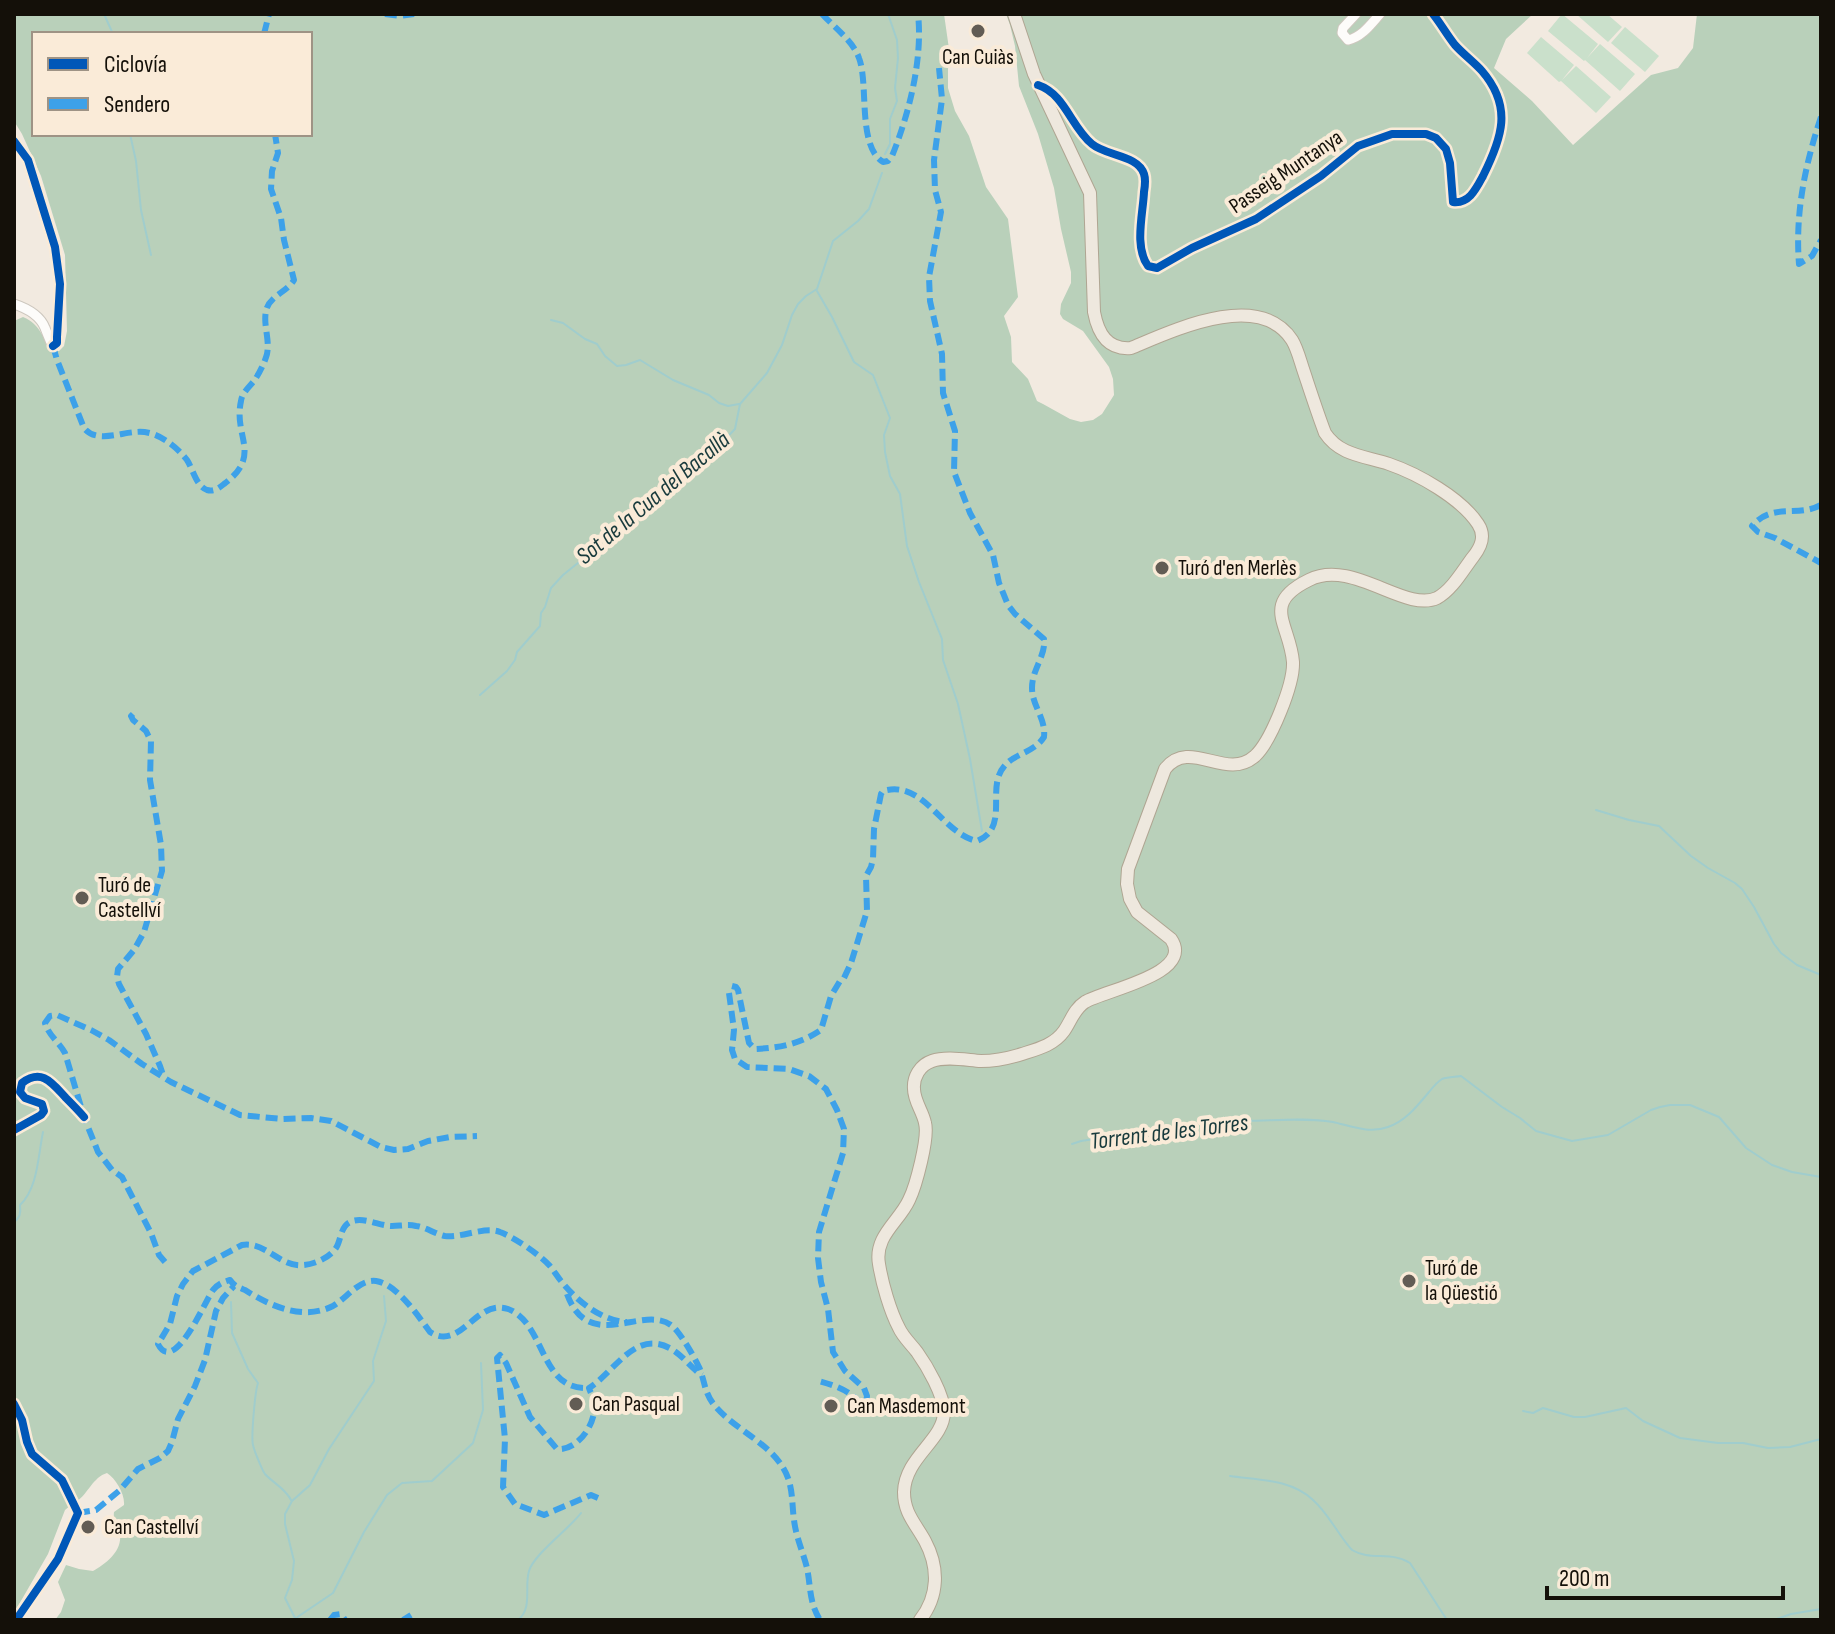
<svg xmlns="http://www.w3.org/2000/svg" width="1835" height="1634" font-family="'Sofia Sans Condensed',sans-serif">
  <rect width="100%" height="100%" fill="#f2eae0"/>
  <!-- green -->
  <g fill="#cae0cb">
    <path d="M1562,14L1598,44L1587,58L1600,44L1635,74L1620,91L1585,60L1584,61L1548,31Z"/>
    <path d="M1576,14H1607L1622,27L1608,42Z"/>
    <path d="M1625,27L1659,56L1645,72L1611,43Z"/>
    <path d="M1541,37L1574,65L1562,80L1576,66L1611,97L1596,113L1561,81L1559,82L1527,53Z"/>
  </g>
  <!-- forest -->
  <path fill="#b9d0ba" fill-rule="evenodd" d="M14,14H944L950,56L948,69V88L955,111L969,136L986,187L1008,219L1018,297L1004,316L1011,337L1012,362L1028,379L1037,401L1043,404L1070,419L1081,422L1093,420L1102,414L1114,395L1113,379L1109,367L1083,331L1063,319L1060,314L1061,304L1071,283V272L1061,229L1054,188L1038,134L1019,86L1015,46L1010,25L1006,14H1533L1506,39L1494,68L1532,101L1573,145L1651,75L1678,68L1693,48L1697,14H1821V1620H55L61,1612L65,1600L58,1582L66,1565L79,1569L93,1571C107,1563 125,1549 119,1530C116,1523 113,1520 114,1512L124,1505C125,1494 116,1479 107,1473C93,1477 88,1494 76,1502C72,1505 68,1507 65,1510L48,1554L14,1613V321L23,317C42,325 41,339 55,351H59L64,346L67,331L65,255L41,176L22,134L14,121ZM34,34H310V134H34Z"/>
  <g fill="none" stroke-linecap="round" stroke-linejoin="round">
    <!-- stream -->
    <g stroke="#a0cdcd" stroke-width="2">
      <path d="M104,14L113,34"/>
      <path d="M130,134L136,161L141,210L151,255"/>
      <path d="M885,154L890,144V119L897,101L895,88L898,58L897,40L888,14"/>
      <path d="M817,291L832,317L854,362L873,375L890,418L884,435L885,452L890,476L900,494L907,546L919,582L942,639L943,660L958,704L970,759L982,831"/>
      <path d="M551,320L563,323L585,339L597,344L605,356L617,366L626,365L640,360L673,380L709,395L719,403L728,406L739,404"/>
      <path d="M480,695L507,671L515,660L517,652L540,626L541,613L545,607L551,588L563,575L594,550L600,543L608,538L614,527L658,497L667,485L703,462L735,429L740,404L767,373L782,345L792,315L798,304L806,296L817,289L833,241L858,221L869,209L882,173"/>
      <path d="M1596,810L1629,820L1659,826L1691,856L1708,868L1735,883L1742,889L1754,907L1774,944L1781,953L1797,965L1821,975"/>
      <path d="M1072,1144L1081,1141L1222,1120C1259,1123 1296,1116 1333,1122C1351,1126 1369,1134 1388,1127C1406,1121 1417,1106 1429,1092C1433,1087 1437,1082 1442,1079C1448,1077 1455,1077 1461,1076L1502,1107L1520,1118L1536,1131L1572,1141L1608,1135L1651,1110L1660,1107L1670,1105H1690L1719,1117L1746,1148L1772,1165L1792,1172L1821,1177"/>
      <path d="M14,1222C20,1218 21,1213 20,1205C38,1188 38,1156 43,1132"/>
      <path d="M231,1302L232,1333L248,1369L258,1383C255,1391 251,1438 253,1445C254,1450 262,1470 265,1474C273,1483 285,1488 291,1500"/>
      <path d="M1523,1411L1533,1413L1543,1408L1574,1417H1585L1626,1408L1643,1421L1680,1438L1718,1443H1743L1768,1448L1790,1447L1821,1439"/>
      <path d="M1230,1476C1258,1480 1291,1479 1313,1500C1329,1514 1338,1535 1352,1550C1370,1561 1392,1551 1410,1563L1447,1620"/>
      <path d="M296,1618L333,1593L364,1532L387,1495L402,1483L432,1481L473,1443L483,1410L481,1363"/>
      <path d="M296,1620L285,1598L292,1580L294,1561L285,1524V1514L292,1501L310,1485L329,1449L374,1381L373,1361L386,1321L384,1296"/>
      <path d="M518,1620C533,1608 524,1587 529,1571C534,1554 569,1529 581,1513"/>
      <path d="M1774,1620L1791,1614L1821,1609"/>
    </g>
    <defs>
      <g id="minor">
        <path d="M1356,14L1343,28L1342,33L1348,40C1362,37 1371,24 1380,14"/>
        <path d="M1038,85C1065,94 1071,127 1092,144C1106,156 1138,155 1144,174C1146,180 1145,186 1144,192C1143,214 1134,247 1148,266L1157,268L1192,248L1256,219L1321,176L1358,146L1392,134H1426L1436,138L1446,149L1450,163L1453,202C1469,204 1476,189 1483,176C1502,138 1513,107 1482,71C1474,62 1463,54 1455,45C1447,35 1441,24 1433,14"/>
        <path d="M14,141L28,160L55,247L60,284L57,337V343L53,346"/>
        <path d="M14,304C26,308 40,315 45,328C48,335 49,340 53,346"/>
        <path d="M14,1130L41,1115L44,1111L42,1104L25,1098L20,1092L22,1083C42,1068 52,1083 66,1098C72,1104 78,1110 84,1117"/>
        <path d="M14,1404L22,1420L27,1442L32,1454L62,1480L78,1513L58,1559L16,1620"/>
      </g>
      <path id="major" d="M920,1620C939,1596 939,1567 925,1541C915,1523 904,1513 904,1492C905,1457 944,1440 944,1412C944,1395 927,1366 917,1352C911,1344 903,1337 899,1328C890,1311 882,1283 879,1264C874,1236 899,1222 909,1200C916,1186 929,1137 925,1123C923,1112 914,1101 914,1089C913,1077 920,1065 932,1061C946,1056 966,1060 981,1061C995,1061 1009,1058 1022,1054C1038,1049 1054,1045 1064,1031C1071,1021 1074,1009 1085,1002C1105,990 1195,974 1171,939L1137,912L1130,899L1127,884L1128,869L1165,769C1190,737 1226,782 1255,756C1271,741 1294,684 1293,662C1290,624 1260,604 1309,580C1352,558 1405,613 1437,598C1452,590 1463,570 1473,557C1481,547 1486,536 1478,524C1461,498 1418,474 1389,464C1366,456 1340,456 1325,433C1317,412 1310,390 1303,369C1300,360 1297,348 1292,340C1259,289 1172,331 1131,348C1107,350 1098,333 1094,312L1090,193L1034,74L1014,14"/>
    </defs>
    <!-- minor casing -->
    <use href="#minor" stroke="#cdc7be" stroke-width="11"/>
    <!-- major casing -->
    <use href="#major" stroke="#afa592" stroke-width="14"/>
    <!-- minor -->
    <use href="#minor" stroke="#fdfcfa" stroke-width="9"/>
    <!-- major -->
    <use href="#major" stroke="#eee8de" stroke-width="12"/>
    <!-- quiet -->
    <g stroke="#3da1e9" stroke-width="6" stroke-dasharray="12 6" stroke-linecap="butt">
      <path d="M385,14L400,16L414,14"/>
      <path d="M822,14C834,27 853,41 859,58C869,84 857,146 883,162L888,161L892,156C909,114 923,59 918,14"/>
      <path d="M264,34L269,14"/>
      <path d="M1821,117C1805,165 1795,213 1799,264L1812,256L1821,240"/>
      <path d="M53,346L57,360L84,428C96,443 119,433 136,432C146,431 156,434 165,440C173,445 181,452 187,460C193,469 196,486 207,490C214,492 219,488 224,484C263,455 233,437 241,401C242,393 249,387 254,381C259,374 265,362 267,354C270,339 263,325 266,311C269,296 287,292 294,280L284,240L281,218L271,189L272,171L278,153L275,134"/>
      <path d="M1821,505C1797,518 1773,502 1752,526L1758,532L1775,538L1821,563"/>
      <path d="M133,714L131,716L133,720L146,731L151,741L150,780L161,845L162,871L144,932L134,950L118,969L117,977L119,984L146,1034L160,1066L164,1078"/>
      <path d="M732,986L736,987L738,990L749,1043L755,1049C779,1048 800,1044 821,1030L831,996L840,981L844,978L851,963L867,911L866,876L871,867L873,859L874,829L881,794L883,791C924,779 942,834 977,841C1005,830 992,800 998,778C1006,752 1031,757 1044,737C1046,718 1032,706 1032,688C1032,669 1046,656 1044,639L1015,614L1008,605L999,583L993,555L970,513L954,472L955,431L943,393L942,354L930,301L929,277L941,212L935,190L934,160L942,99L939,68"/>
      <path d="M729,993L734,1030L732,1050L735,1059L747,1067L789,1069L809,1076L826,1089L837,1110L844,1129L843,1153L819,1232L818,1258L821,1282L828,1309L833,1352L845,1371L864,1388L867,1396L866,1402L860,1403C848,1389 833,1385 815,1380"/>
      <path d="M165,1262L159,1255L151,1233L122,1177L112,1170L98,1152L84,1117L65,1053C59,1042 49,1036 45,1023L50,1016L57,1015L91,1030L109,1040L142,1064L171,1082L240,1115L282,1119L311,1118L331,1121L381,1147L394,1150L408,1149L428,1141L450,1137L477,1136"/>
      <path d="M567,1294C591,1359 650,1296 677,1331C685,1341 693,1355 699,1367C705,1381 704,1393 715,1406C737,1432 776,1445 788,1478C793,1492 792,1506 794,1520C796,1537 803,1552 807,1568C811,1588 809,1602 820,1620"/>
      <path d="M583,1388C540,1386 544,1322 508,1309C476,1298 461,1352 430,1332C418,1316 397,1284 376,1281C359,1279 347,1298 333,1306C303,1321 270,1306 245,1290C238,1287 234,1286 230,1280C223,1282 218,1284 213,1290C205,1301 174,1376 158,1344L170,1324L177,1296L183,1284L193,1271L242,1245C266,1241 280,1268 304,1265C315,1264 329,1258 336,1248C341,1241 340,1227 350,1222C363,1216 379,1226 392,1226C400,1226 408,1224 416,1226C426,1227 435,1234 445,1236C462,1238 485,1226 500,1232C514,1237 540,1255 550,1266C554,1271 557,1276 561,1281C576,1300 601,1321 627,1322"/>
      <path d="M598,1498L591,1495L544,1515L515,1504L503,1487L505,1439L497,1358L500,1355L506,1363L530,1417L557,1449C579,1451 598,1421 594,1401C593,1396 590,1392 589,1388C616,1371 636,1327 673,1350C684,1357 691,1368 702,1375"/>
      <path d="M78,1513L96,1510L120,1490L138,1469L160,1458L168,1451L172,1442L178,1419L195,1386L205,1360L216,1311L223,1298L234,1286"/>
      <path d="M330,1620L334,1615L341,1614L345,1620"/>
      <path d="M403,1620L411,1615"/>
    </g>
    <defs>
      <g id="cycleway">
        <path d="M1038,85C1065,94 1071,127 1092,144C1106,156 1138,155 1144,174C1146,180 1145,186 1144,192C1143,214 1134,247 1148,266L1157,268L1192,248L1256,219L1321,176L1358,146L1392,134H1426L1436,138L1446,149L1450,163L1453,202C1469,204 1476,189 1483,176C1502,138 1513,107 1482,71C1474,62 1463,54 1455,45C1447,35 1441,24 1433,14"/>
        <path d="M14,141L28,160L55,247L60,284L57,337V343L53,346"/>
        <path d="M14,1130L41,1115L44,1111L42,1104L25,1098L20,1092L22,1083C42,1068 52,1083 66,1098C72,1104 78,1110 84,1117"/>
        <path d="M14,1404L22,1420L27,1442L32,1454L62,1480L78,1513L58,1559L16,1620"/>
      </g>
    </defs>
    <!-- cycleway casing -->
    <use href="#cycleway" stroke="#faebd8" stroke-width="13"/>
    <!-- cycleway -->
    <use href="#cycleway" stroke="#0057b8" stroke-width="8"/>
  </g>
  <!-- markers -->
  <g fill="#625c54" stroke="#faebd8" stroke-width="3">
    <circle cx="978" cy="31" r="8"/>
    <circle cx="1162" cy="568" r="8"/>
    <circle cx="82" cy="898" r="8"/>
    <circle cx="1409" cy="1281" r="8"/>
    <circle cx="576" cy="1404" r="8"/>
    <circle cx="831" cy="1406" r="8"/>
    <circle cx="88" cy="1527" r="8"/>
  </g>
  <g text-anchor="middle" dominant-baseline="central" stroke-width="8" stroke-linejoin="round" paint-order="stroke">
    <!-- poi labels -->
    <g font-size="22" fill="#141009" stroke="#faebd8" text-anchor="start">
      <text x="978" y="57" text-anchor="middle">Can Cuiàs</text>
      <text x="1178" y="568">Turó d'en Merlès</text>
      <text x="98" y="885">Turó de<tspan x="98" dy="25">Castellví</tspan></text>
      <text x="1425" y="1268">Turó de<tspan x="1425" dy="25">la Qüestió</tspan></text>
      <text x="592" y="1404">Can Pasqual</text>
      <text x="847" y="1406">Can Masdemont</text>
      <text x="104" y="1527">Can Castellví</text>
    </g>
    <!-- street labels -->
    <g font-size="22" fill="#141009" stroke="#faebd8">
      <text transform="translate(1286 172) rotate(-34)">Passeig Muntanya</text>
    </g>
    <!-- water labels -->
    <g font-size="24" font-style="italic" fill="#183a3c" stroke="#faebd8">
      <text transform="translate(653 498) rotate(-40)">Sot de la Cua del Bacallà</text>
      <text transform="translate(1169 1132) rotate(-7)">Torrent de les Torres</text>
    </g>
  </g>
  <!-- border -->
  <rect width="1835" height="1634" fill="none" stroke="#141009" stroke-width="32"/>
  <!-- legend -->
  <rect x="32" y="32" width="280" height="104" fill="#faebd8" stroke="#9e9385" stroke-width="2"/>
  <rect x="48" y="58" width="40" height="12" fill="#0057b8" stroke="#9e9385" stroke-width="2"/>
  <text x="104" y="72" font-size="24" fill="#141009">Ciclovía</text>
  <rect x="48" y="98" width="40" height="12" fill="#3da1e9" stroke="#9e9385" stroke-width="2"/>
  <text x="104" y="112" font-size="24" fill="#141009">Sendero</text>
  <!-- scale -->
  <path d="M1547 1586v12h236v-12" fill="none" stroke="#141009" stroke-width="4"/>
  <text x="1559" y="1586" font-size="24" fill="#141009" stroke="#faebd8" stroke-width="6" paint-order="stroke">200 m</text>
</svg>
